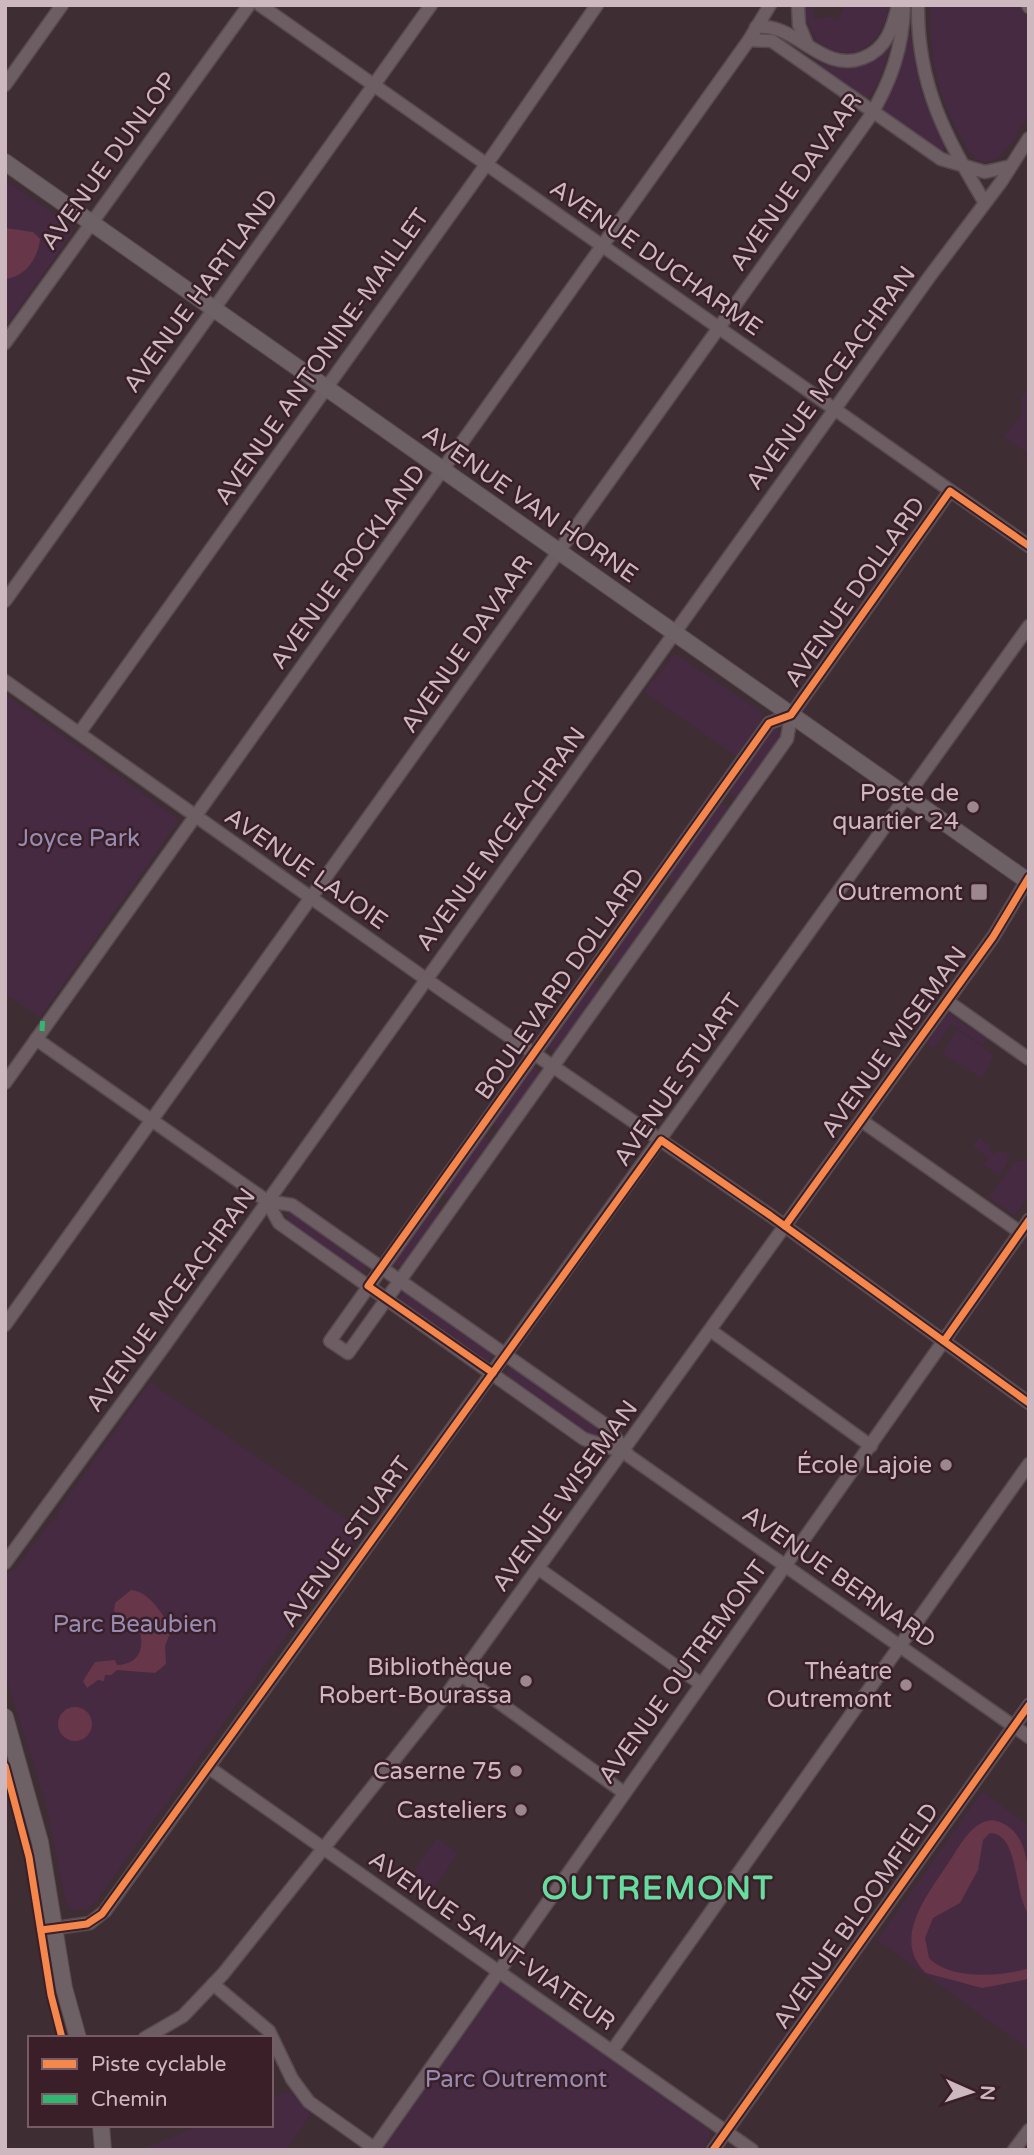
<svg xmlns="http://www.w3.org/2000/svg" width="1034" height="2155" font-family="'Varela Round',sans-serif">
  <rect width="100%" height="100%" fill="#3e2d33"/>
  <!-- green -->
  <g fill="#462a42">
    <path d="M805,5H812L814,20L830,16L837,20L846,5H889C878,75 804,62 805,5Z"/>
    <path d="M930,5H1019L1029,20V116L1017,132L1018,136L1000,156L991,161H980C969,155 964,142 958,131C935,91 930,51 930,5Z"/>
    <path d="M907,32H910L921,93L945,147L942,152L879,111Z"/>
    <path d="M891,45L879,81L866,102L812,60C817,60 824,65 831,67C856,73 875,60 891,45Z"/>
    <path d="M5,180L72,227V233L5,327Z"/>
    <path d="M1029,384V454L1004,437L1021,414L1022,396Z"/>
    <path d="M676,654L762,713V719L736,756L644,692L669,662L671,656Z"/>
    <path d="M5,694L179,820L40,1017L5,994Z"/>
    <path d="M776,727L782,736L739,797H733L728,789L771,729Z"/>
    <path d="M722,804L726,805L728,813L679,882L672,883L668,874L717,806Z"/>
    <path d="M653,897L659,898L662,906L618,967H611L607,959Z"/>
    <path d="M592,982L598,983L601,991L558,1050L551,1051L547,1043Z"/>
    <path d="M948,1013L987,1039L982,1045L951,1024L934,1049L926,1044Z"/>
    <path d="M957,1029L994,1055L982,1079L942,1053Z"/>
    <path d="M530,1067L537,1068L540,1076L503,1127L496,1128L492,1120Z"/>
    <path d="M481,1136L487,1137L490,1145L454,1195L446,1197L442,1189Z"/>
    <path d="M979,1138L989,1145L992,1154L1001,1150L1011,1156L999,1176L984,1165L988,1158L973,1146Z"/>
    <path d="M1029,1159V1198L1014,1215L989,1197L1016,1160L1020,1162Z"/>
    <path d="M433,1205L438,1206L440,1214L403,1266L397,1267L393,1262Z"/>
    <path d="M289,1213L310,1223L366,1264L365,1271L358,1273L290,1225L285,1215Z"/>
    <path d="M406,1292L491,1351V1359L484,1362L400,1302V1296Z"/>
    <path d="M509,1368H517C533,1380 599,1419 599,1436L589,1435L508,1380L506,1372Z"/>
    <path d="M150,1382L362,1530L94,1904L87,1909H70L65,1900L47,1808L5,1673V1575L16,1568L53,1518L56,1520L59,1515L56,1513Z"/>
    <path d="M982,1792L1029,1825V2050L877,1940Z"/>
    <path d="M437,1838L458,1853L426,1899L404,1884Z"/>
    <path d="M503,1983L709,2128L710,2137L701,2150H379L497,1984Z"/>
    <path d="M289,2091L311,2114L286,2150H139L202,2125H271V2098Z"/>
  </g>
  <!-- water -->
  <g fill="#673649">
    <path d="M5,228L33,232L40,239C38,258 26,276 6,279Z"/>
    <path d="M131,1590C149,1591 165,1616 171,1631L165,1646L166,1664L155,1673L117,1670L111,1675H105L104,1681L98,1680L87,1688L83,1681L95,1662L115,1660L117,1665C140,1664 146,1647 138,1626L123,1621L114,1611L115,1603Z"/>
    <circle cx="75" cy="1724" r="17"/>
    <path d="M992,1820C1034,1827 1029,1883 1029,1915C1013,1894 1020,1834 990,1833L983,1840L978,1870L960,1903L933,1918L925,1938L929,1958C950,1980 1002,1977 1029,1968V1978L1024,1980L982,1988L926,1973C891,1940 927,1895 947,1865C959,1848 970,1822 992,1820Z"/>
  </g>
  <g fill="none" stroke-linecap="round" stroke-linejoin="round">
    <defs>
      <g id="minor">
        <path d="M260,5L1029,546"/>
        <path d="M798,5L799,25L807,44"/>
        <path d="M918,5C917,85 945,136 985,203"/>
        <path d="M1028,5L1029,7"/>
        <path d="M756,27C796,22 822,74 863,58C887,49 893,27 898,5"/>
        <path d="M749,40L772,41L941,159L985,172L1011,166"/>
        <path d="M5,85L62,5"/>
        <path d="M5,343L249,5"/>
        <path d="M5,601L431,5"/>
        <path d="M5,681L440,989L771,1216L1029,1403"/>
        <path d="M791,715L769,723L330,1341L348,1353L787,739L791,715L950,491"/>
        <path d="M80,732L493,155L597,5"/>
        <path d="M947,1001L1029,1059"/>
        <path d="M36,1039L267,1201L279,1223L584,1439L624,1452"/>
        <path d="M5,1083L749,40L770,5"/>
        <path d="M862,1121L1020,1232"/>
        <path d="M267,1201L292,1205L607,1426L629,1456L1029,1737"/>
        <path d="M5,1325L869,118C891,82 903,47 904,5"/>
        <path d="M710,1330L871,1446"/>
        <path d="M5,1563L162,1349L930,276L1001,182L1029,138"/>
        <path d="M539,1569L701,1684"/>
        <path d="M461,1675L623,1792"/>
        <path d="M208,1767L752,2150"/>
        <path d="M56,1928L90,1923L105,1911L1029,626"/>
        <path d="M213,1984L269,2031L292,2079L309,2102L374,2148"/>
        <path d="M145,2038L183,2016L223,1974L450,1690L947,1001L993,937L1029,877"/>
        <path d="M612,2051L1029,1464"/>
        <path d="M373,2150L1029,1220"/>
        <path d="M713,2150L1029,1705"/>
        <path d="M1014,2150L1029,2130"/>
      </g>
      <g id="major">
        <path d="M5,162L1029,882"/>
        <path d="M5,1717L40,1842L64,1988L78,2038"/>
        <path d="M101,2125L103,2150"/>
      </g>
    </defs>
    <!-- minor casing -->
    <use href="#minor" stroke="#574a4e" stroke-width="15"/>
    <!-- major casing -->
    <use href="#major" stroke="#5a4b50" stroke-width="18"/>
    <!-- minor -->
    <use href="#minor" stroke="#6c5e63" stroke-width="12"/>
    <!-- major -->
    <use href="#major" stroke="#6d6165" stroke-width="16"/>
    <!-- quiet -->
    <path stroke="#33b770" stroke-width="5" stroke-dasharray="10 5" stroke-linecap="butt" d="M42,1031L43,1016"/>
    <defs>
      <g id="cycleway">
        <path d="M785,1226L993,937L1029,877"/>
        <path d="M944,1341L1029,1220"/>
        <path d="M493,1373L368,1286L769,723L791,715L950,491L1029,546"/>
        <path d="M5,1766L29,1857L51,1995L62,2038"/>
        <path d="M41,1930L87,1924L102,1914L661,1140L771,1216L1029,1403"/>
        <path d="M713,2150L1029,1705"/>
      </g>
    </defs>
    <!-- cycleway casing -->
    <use href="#cycleway" stroke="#3a1f29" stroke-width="11"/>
    <!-- cycleway -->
    <use href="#cycleway" stroke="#f5874c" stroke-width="7"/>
  </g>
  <!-- markers -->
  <g fill="#9c878f" stroke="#3a1f29" stroke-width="2.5">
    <circle cx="973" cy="807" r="7"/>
    <rect x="970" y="883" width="18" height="18" rx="3.5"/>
    <circle cx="946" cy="1465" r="7"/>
    <circle cx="526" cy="1681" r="7"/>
    <circle cx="906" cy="1685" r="7"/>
    <circle cx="516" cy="1771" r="7"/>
    <circle cx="521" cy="1810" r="7"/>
  </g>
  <g text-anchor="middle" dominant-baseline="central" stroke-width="5" stroke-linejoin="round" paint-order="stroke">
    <!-- street labels -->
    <g font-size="24" fill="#ceb8c0" stroke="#3a1f29">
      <text transform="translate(109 161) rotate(-54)">AVENUE DUNLOP</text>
      <text transform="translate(796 182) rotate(-55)">AVENUE DAVAAR</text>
      <text transform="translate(656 258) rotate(35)">AVENUE DUCHARME</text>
      <text transform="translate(201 291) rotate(-54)">AVENUE HARTLAND</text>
      <text transform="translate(322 357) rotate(-55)">AVENUE ANTONINE-MAILLET</text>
      <text transform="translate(831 378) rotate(-54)">AVENUE MCEACHRAN</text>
      <text transform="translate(530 504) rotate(35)">AVENUE VAN HORNE</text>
      <text transform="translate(348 567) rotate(-54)">AVENUE ROCKLAND</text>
      <text transform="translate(855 592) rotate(-55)">AVENUE DOLLARD</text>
      <text transform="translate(467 644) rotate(-55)">AVENUE DAVAAR</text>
      <text transform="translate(501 839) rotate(-54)">AVENUE MCEACHRAN</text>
      <text transform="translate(306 869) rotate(35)">AVENUE LAJOIE</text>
      <text transform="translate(560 984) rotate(-55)">BOULEVARD DOLLARD</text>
      <text transform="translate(894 1042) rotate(-54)">AVENUE WISEMAN</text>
      <text transform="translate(678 1080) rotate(-55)">AVENUE STUART</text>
      <text transform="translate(171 1300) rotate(-54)">AVENUE MCEACHRAN</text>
      <text transform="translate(565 1496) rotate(-54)">AVENUE WISEMAN</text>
      <text transform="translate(346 1542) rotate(-54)">AVENUE STUART</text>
      <text transform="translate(839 1577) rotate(35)">AVENUE BERNARD</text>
      <text transform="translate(683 1672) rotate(-54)">AVENUE OUTREMONT</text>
      <text transform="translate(856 1916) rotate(-55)">AVENUE BLOOMFIELD</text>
      <text transform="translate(492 1941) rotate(35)">AVENUE SAINT-VIATEUR</text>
    </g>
    <!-- poi labels -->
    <g font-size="24" fill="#ceb8c0" stroke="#3a1f29" text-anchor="end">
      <text x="959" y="793">Poste de<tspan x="959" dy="28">quartier 24</tspan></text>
      <text x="963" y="892">Outremont</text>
      <text x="932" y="1465">École Lajoie</text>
      <text x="512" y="1667">Bibliothèque<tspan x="512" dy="28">Robert-Bourassa</tspan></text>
      <text x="892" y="1671">Théatre<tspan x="892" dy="28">Outremont</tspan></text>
      <text x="502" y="1771">Caserne 75</text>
      <text x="507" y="1810">Casteliers</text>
    </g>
    <!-- park labels -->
    <g font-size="24" fill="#968bb3" stroke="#3a1f29">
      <text x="79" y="838">Joyce Park</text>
      <text x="135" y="1624">Parc Beaubien</text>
      <text x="516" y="2079">Parc Outremont</text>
    </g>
    <!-- district labels -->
    <g font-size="32" font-weight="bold" letter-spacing="2" fill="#65dd9e" stroke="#3a1f29">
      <text x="658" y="1889">OUTREMONT</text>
    </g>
  </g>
  <!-- border -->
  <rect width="1034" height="2155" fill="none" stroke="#ceb8c0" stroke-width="14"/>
  <!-- legend -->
  <rect x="28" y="2036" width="245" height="91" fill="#3a1f29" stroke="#755c65" stroke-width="2"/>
  <rect x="42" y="2059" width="35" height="10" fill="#f5874c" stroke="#755c65" stroke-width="2"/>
  <text x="91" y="2071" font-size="21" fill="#ceb8c0">Piste cyclable</text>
  <rect x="42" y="2094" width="35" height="10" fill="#33b770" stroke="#755c65" stroke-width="2"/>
  <text x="91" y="2106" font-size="21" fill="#ceb8c0">Chemin</text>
  <!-- north arrow -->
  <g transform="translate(971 2092) rotate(93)" stroke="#3a1f29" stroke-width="5" paint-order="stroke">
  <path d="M0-5L12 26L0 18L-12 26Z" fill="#ceb8c0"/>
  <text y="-10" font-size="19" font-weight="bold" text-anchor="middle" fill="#ceb8c0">N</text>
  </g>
</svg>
